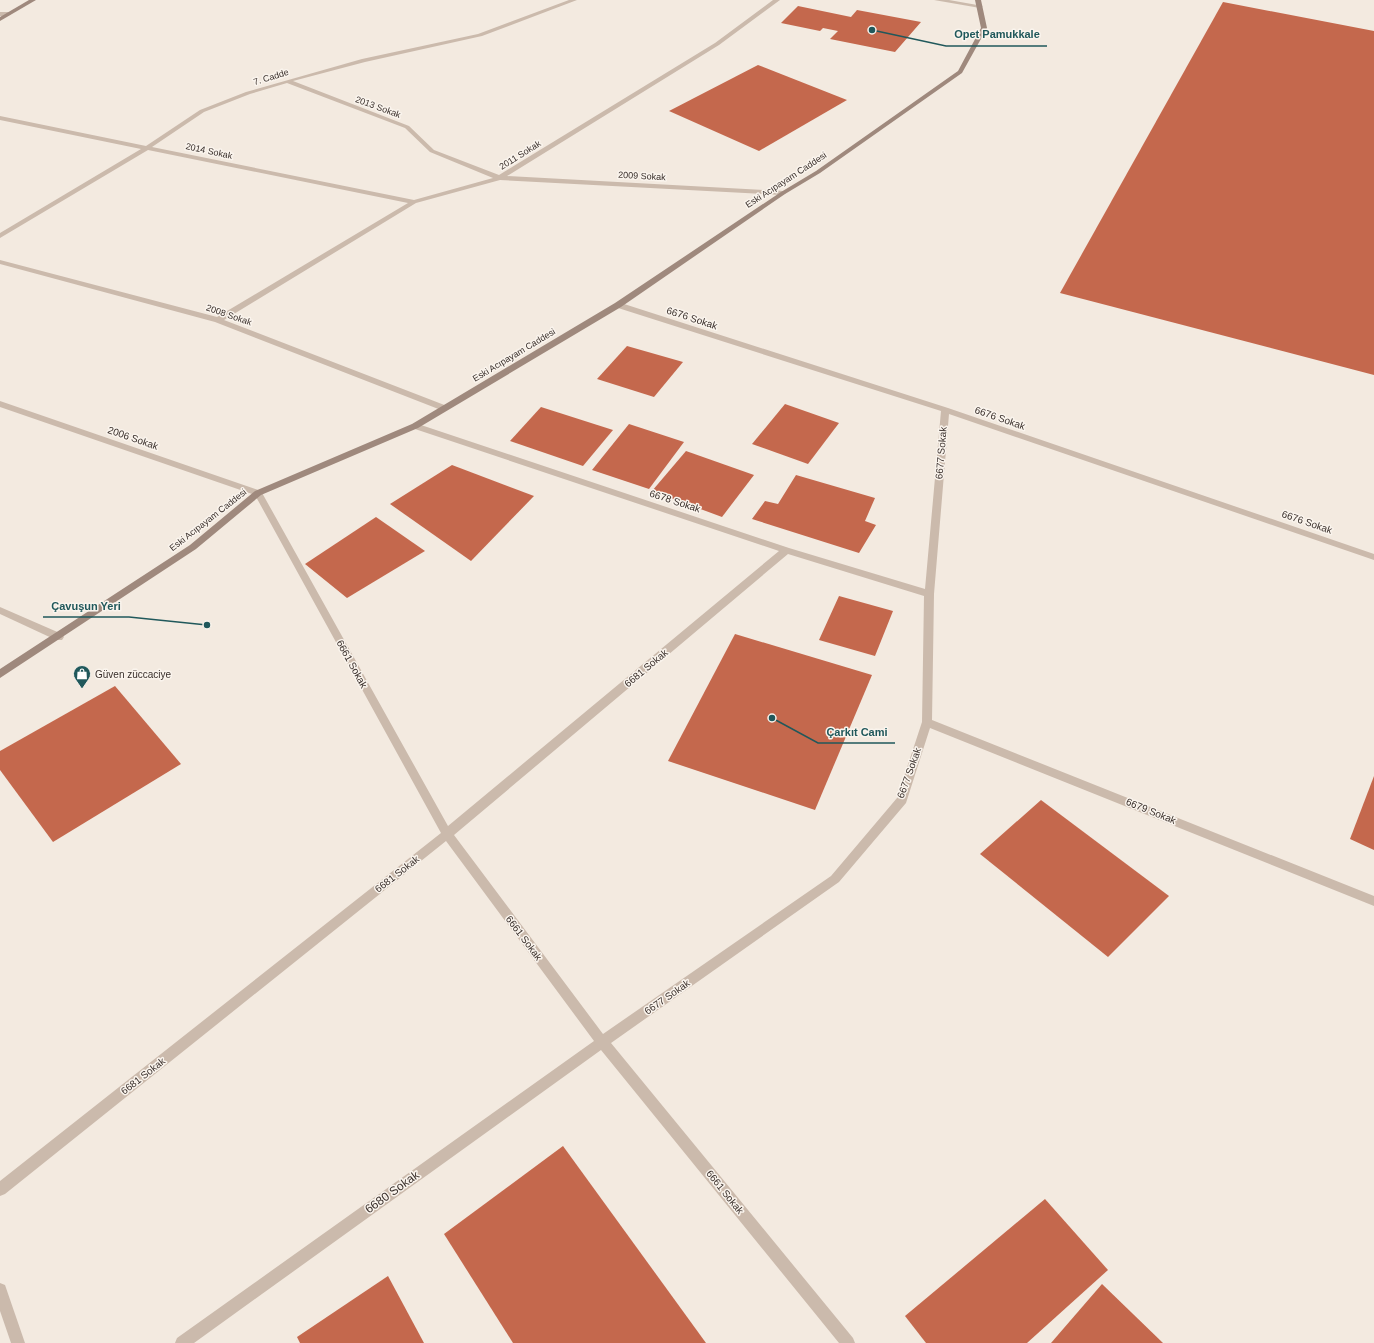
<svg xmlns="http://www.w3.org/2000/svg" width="1374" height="1343" font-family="Helvetica,sans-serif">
  <rect width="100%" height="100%" fill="#f3eae0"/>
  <!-- building -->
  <g fill="#c4684d">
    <path d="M1223,2L1374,31V375L1060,293Z"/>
    <path d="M798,6L851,17L857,10L921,22L895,52L830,39L838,31L823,28L820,31L781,23Z"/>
    <path d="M758,65L847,100L759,151L669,111Z"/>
    <path d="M627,346L683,362L654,397L597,379Z"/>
    <path d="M785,404L839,423L808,464L752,444Z"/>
    <path d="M541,407L613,430L583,466L510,441Z"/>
    <path d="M629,424L684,442L649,489L592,470Z"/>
    <path d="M686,451L754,475L722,517L652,491Z"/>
    <path d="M452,465L534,496L471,561L390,504Z"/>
    <path d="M796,475L875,498L865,521L876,525L859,553L752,519L765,501L778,504Z"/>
    <path d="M376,517L425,551L347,598L305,564Z"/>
    <path d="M839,596L893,611L875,656L819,640Z"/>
    <path d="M735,634L872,675L815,810L668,761Z"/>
    <path d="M115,686L181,764L53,842L0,770V751Z"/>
    <path d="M1374,776V850L1350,839Z"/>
    <path d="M1041,800L1169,896L1108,957L980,854Z"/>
    <path d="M563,1146L706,1343H513L444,1234Z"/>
    <path d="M1045,1199L1108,1270L1027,1343H926L905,1316Z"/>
    <path d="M388,1276L424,1343H300L297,1337Z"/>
    <path d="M1102,1284L1163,1343H1051Z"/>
  </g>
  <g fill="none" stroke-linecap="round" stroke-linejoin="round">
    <!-- street -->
    <g fill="#cbbaac" fill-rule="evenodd">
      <path d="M569,0H577L482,36L365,62L293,81L409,126L434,150L499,175L715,43L773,0H780L719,45L507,176L783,191L786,193L783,195L500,180L416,203L224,320L447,406L448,408L447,410H441L215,322L0,264V260L217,317L408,203L148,150L0,238V233L141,149L0,120V116L146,146L200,110L246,92L362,59L478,34ZM287,83L405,128L430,152L493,178L414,200L152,147L204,112L250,94Z"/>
      <path d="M934,0H949L983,6L980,8Z"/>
      <path d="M0,12H8L11,14L8,16H0Z"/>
      <path d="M615,303H621L948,408L1374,554V560L949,414L934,594L932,720L1374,896V906L930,728L906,803L839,882L611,1043L853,1338L855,1343H839L601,1050L194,1343H175L177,1338L594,1041L446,841L5,1194L0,1196V1181L441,833L255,495L0,407V401L261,491L448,826L779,551L412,428L411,426L412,424H418L789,548L925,589L941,411L615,307ZM788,554L924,596L922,722L897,798L831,876L603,1034L454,835Z"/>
      <path d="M0,607L62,634L64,637L62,640H56L0,614Z"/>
      <path d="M0,1283L5,1285L25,1343H11L0,1311Z"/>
    </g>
    <!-- secondary -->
    <g fill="#9f897d" fill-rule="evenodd">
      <path d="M29,0H36L0,21V17Z"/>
      <path d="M975,0H981L987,28L962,73L820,173L785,194L621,307L418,428L261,495L196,549L0,678V669L190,545L255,491L412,424L615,303L781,192L816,171L958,71L981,28Z"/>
    </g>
  </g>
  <!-- icons -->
  <defs>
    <symbol id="shop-pin" viewBox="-11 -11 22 30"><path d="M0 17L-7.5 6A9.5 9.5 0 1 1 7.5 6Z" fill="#20585b" stroke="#faf4ed"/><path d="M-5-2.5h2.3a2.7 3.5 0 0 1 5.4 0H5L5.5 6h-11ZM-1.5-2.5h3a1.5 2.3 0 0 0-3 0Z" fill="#fff"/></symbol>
  </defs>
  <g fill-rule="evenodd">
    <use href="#shop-pin" x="72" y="664" width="20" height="27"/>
  </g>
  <g text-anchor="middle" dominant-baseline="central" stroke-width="3" stroke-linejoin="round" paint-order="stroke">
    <!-- far-street labels -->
    <g font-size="9" fill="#392f2b" stroke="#faf4ed">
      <text transform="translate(271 77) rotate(-17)">7. Cadde</text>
      <text transform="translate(378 107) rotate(20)">2013 Sokak</text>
      <text transform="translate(209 151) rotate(12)">2014 Sokak</text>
      <text transform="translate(520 155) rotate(-32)">2011 Sokak</text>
      <text transform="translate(642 176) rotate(3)">2009 Sokak</text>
      <text transform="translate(786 180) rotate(-33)">Eski Acıpayam Caddesi</text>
      <text transform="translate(229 315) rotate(19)">2008 Sokak</text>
      <text transform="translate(514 355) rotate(-31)">Eski Acıpayam Caddesi</text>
      <text transform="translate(208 520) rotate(-38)">Eski Acıpayam Caddesi</text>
    </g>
    <!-- street labels -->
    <g font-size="10" fill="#392f2b" stroke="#faf4ed">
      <text transform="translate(692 318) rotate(18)">6676 Sokak</text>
      <text transform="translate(1000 418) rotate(19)">6676 Sokak</text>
      <text transform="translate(133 438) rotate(19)">2006 Sokak</text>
      <text transform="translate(941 453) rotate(-85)">6677 Sokak</text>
      <text transform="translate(675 501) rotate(18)">6678 Sokak</text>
      <text transform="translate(1307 522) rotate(19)">6676 Sokak</text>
      <text transform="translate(352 664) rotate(61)">6661 Sokak</text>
      <text transform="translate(646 668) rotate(-40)">6681 Sokak</text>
      <text transform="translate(909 773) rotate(-70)">6677 Sokak</text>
      <text transform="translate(1151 811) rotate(22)">6679 Sokak</text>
      <text transform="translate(397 874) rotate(-38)">6681 Sokak</text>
      <text transform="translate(524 938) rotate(53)">6661 Sokak</text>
      <text transform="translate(667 997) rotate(-35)">6677 Sokak</text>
      <text transform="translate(143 1076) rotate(-38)">6681 Sokak</text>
      <text transform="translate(725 1192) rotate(51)">6661 Sokak</text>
    </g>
    <!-- poi labels -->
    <g font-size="10" fill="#392f2b" stroke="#faf4ed" text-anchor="start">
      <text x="95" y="674">Güven züccaciye</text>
    </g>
    <!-- near-street labels -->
    <g font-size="12" fill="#392f2b" stroke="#faf4ed">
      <text transform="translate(392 1192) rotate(-36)">6680 Sokak</text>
    </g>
  </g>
  <!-- callouts -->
  <path fill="none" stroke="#20585b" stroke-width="1.5" d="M872 30L946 46H1047M207 625L129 617H43M772 718L818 743H895"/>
  <g fill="#20585b" stroke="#faf4ed" stroke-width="1.5">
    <circle cx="872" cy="30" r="4"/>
    <circle cx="207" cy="625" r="4"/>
    <circle cx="772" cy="718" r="4"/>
  </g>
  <g font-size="11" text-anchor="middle" font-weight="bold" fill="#20585b" stroke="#faf4ed" stroke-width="3" stroke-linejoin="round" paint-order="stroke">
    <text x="997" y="38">Opet Pamukkale</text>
    <text x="86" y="610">Çavuşun Yeri</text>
    <text x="857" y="736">Çarkıt Cami</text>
  </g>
</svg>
